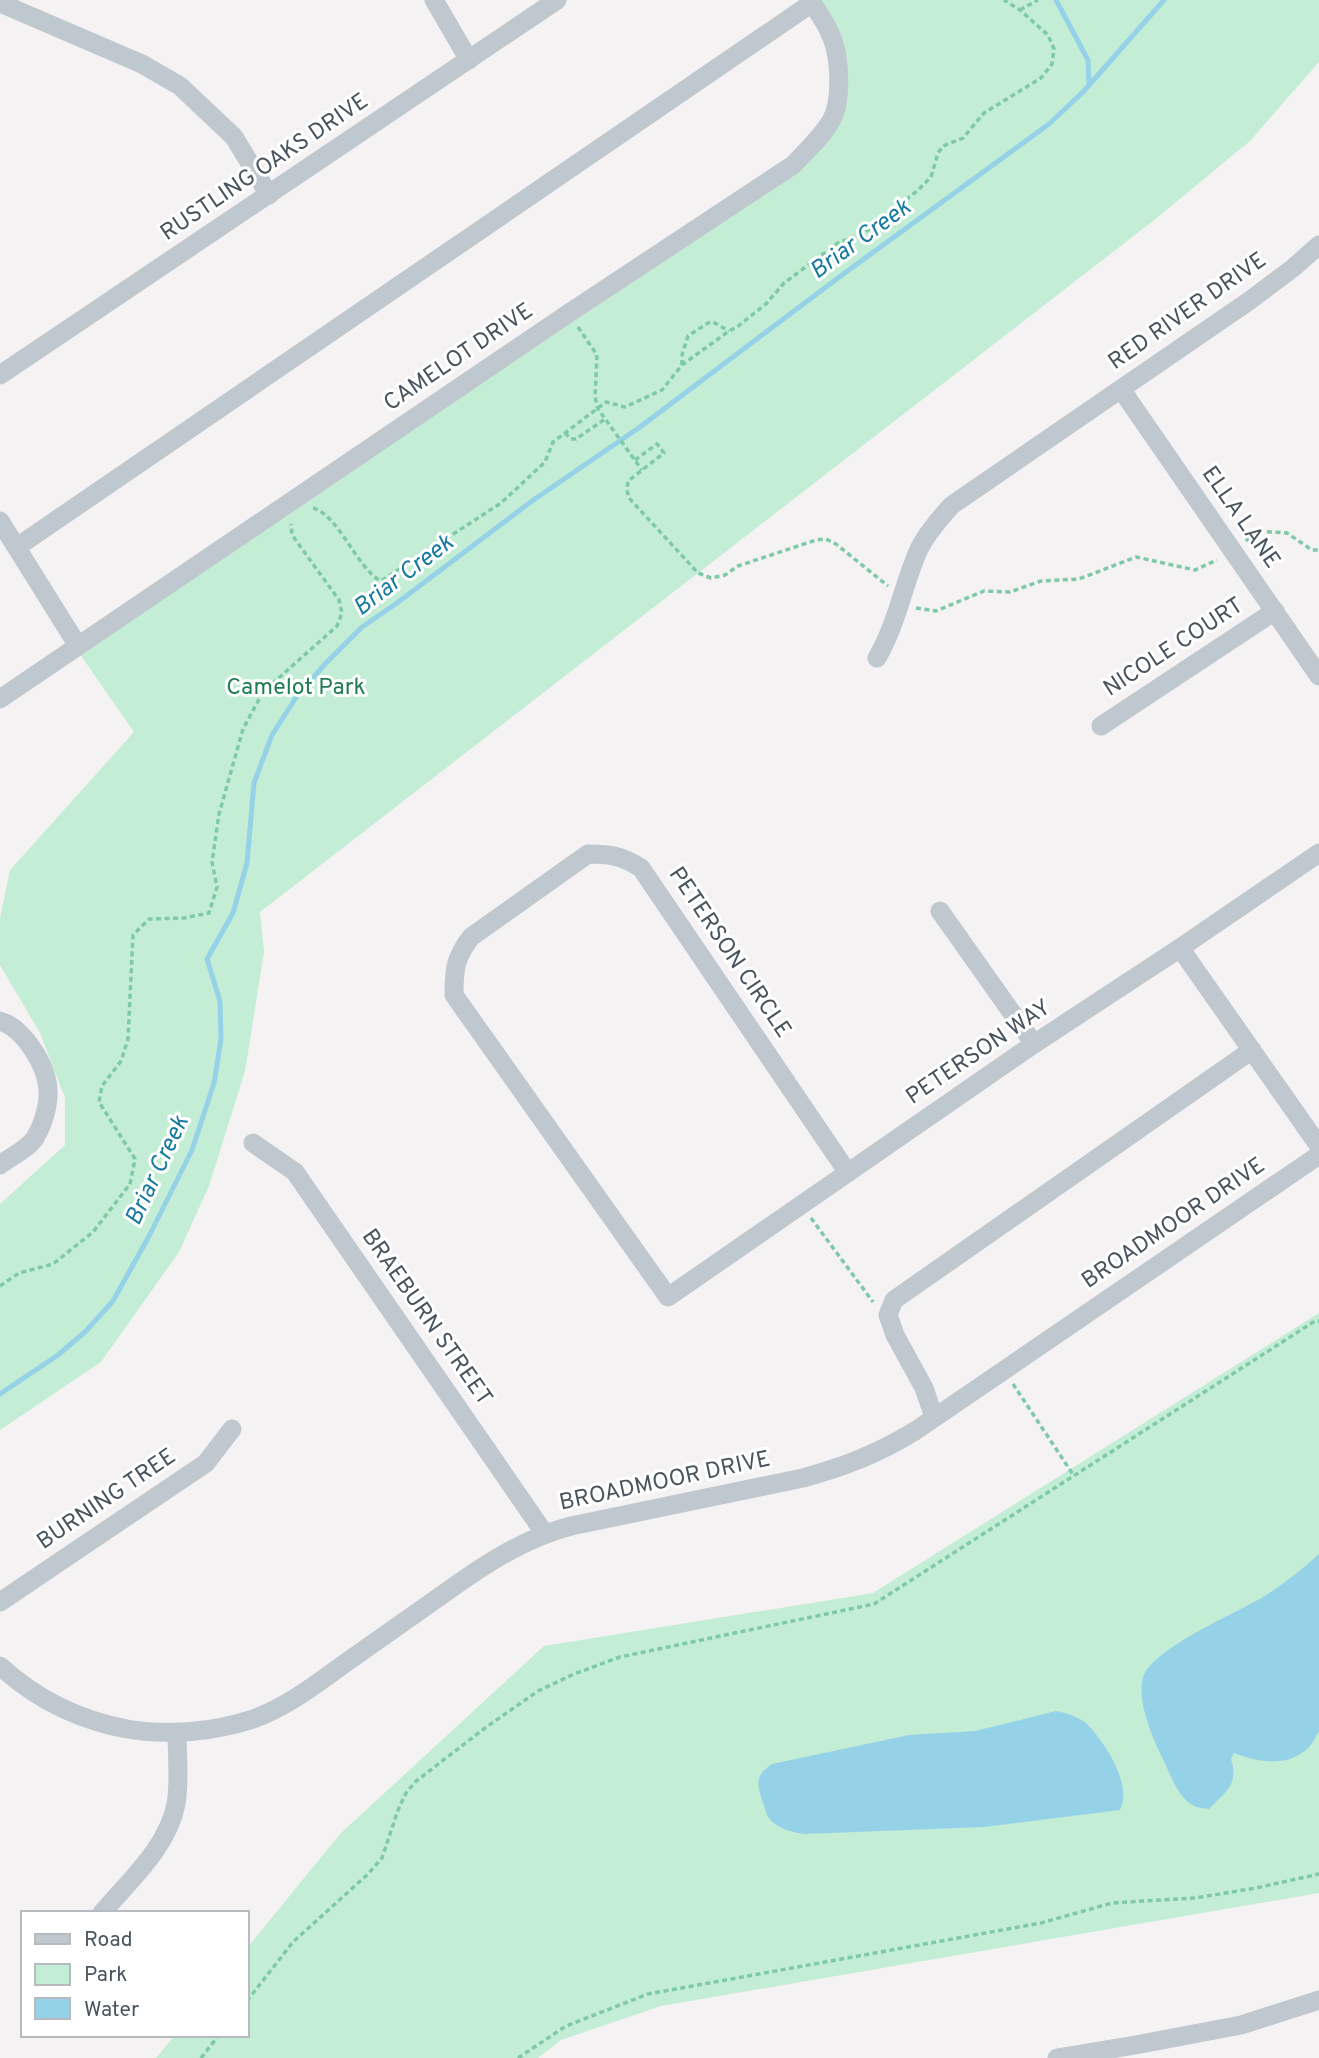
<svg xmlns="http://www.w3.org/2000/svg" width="1319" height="2058" font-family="Overpass,sans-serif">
  <rect width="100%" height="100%" fill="#f4f2f2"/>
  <!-- green -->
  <g fill="#c4edd6">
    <path d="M816,0H1319V62L1250,141L1153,221L260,912L264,952L245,1071L209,1186L179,1252L101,1362L0,1430V1204L65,1145V1098L40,1033L0,965V918L10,870L134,732L77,650L793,165L839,92Z"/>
    <path d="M1319,1313V1893L661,2006L561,2040L538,2058H156L175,2035H247V1948L340,1834L544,1646L873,1593Z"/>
  </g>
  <!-- water -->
  <g fill="#95d2e7">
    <path d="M1319,1554V1731C1316,1736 1312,1745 1307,1749C1285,1768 1259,1762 1234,1753L1231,1759C1239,1785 1226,1791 1209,1809C1205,1808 1198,1808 1194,1806C1177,1797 1170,1773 1162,1757C1152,1737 1135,1696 1144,1675C1158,1645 1238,1613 1268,1594C1286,1582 1304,1568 1319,1554Z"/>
    <path d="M1056,1711C1066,1713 1077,1716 1086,1723C1104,1741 1133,1784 1120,1810L985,1827L804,1834C792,1832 777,1829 769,1818C766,1815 765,1807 763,1803C757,1784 754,1776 772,1764L909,1735L975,1731Z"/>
  </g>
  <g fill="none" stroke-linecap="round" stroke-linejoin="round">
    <!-- stream -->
    <g stroke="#95d2e7" stroke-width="5">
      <path d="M1056,0L1088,60L1089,83"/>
      <path d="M0,1394L58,1355L85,1332L113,1301L148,1238L192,1150L214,1083L221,1039L220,1001L207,959L233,913L247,863L254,783L272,735L297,696L325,664L362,627L397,603L532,501L640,427L842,275L1049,124L1083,92L1164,0"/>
    </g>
    <!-- path -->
    <g stroke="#7ec9a8" stroke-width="3.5" stroke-dasharray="5 3.5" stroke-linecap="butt">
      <path d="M1020,10L1038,0"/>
      <path d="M578,327L597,355L595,397L598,409L642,470"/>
      <path d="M682,365V355L688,336L708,323L713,322L729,331"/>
      <path d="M565,433L571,439H576L605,419"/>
      <path d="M635,460L657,444L664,453L628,481L627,490L629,498L698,573L711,578L725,575L738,566L816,540L826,539L836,544L888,586"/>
      <path d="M313,508C339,515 357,569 381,581L501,503L545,462L553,442L606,402L625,407L662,390L682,365L729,331L737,327L766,304L784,283L838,243L864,233L917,191L931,177L938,153L943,146L963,138L984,113L1041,78L1052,64L1054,49L1048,35L1020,10L1004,0"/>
      <path d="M1246,541L1255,531L1287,533L1312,550H1319"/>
      <path d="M916,608L936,611L984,591L1010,592L1041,581L1079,579L1136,557L1195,570L1217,560"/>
      <path d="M811,1218L873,1302"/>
      <path d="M0,1286L19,1273L53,1264L93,1232L130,1184L135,1159L99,1102L102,1086L121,1061L128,1039L133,935L149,919L184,918L209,913L217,887L212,862L219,814L243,729L263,692L337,626L342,613L339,600L292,535L291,524"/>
      <path d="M1013,1384L1074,1476"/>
      <path d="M247,2001L293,1942L367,1875L382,1858L398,1810L406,1793L415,1782L485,1728L538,1691L574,1674L620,1657L874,1604L1315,1321H1319"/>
      <path d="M201,2058L219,2035"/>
      <path d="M518,2058L566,2026L648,1994L1041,1923L1112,1903L1195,1898L1256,1888L1319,1874"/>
    </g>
    <!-- minor -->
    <g stroke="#c0c8cf" stroke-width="19">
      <path d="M434,0L469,60"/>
      <path d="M0,3L142,64L180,86L234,137L269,195"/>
      <path d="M0,375L557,0"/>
      <path d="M1121,389L1319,676"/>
      <path d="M0,521L78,646"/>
      <path d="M17,547L812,3"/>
      <path d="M877,658C897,624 903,585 919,549C927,533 940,518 952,505L1249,301L1293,268L1319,245"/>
      <path d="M0,699L569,313L793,165C806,151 823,136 832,119C842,100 840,58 832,38C827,24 818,12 810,0"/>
      <path d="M1101,726L1275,611"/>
      <path d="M940,911L1034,1044"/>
      <path d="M1180,948L1319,1146"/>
      <path d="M0,1021C24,1028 47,1066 48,1090C49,1105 43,1125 35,1138C28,1149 10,1157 0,1165"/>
      <path d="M253,1143L295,1172L545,1534"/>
      <path d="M848,1173L641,868C622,856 611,854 588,854L471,937C455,958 454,969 454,995L668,1297L1034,1044L1180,948L1319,853"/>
      <path d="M934,1417L924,1388L895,1335L888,1315L894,1300L1252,1050"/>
      <path d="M0,1602L206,1463L232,1429"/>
      <path d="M0,1666C36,1699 79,1720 127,1729C168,1736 214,1732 253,1719C287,1707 316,1684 344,1664C379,1639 414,1615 449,1590C487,1563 525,1538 571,1526L803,1478C846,1466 877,1454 915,1431L1319,1155"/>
      <path d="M102,1913C129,1881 168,1847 176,1804C180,1781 177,1755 177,1732"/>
      <path d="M1057,2058L1141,2044L1241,2025L1319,2000"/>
    </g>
  </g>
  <g text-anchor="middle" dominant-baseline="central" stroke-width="6" stroke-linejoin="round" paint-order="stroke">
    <!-- street labels -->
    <g font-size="23" fill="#4a545e" stroke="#fff">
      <text transform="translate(265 168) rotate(-34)">RUSTLING OAKS DRIVE</text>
      <text transform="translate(1188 312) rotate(-35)">RED RIVER DRIVE</text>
      <text transform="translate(459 358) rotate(-34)">CAMELOT DRIVE</text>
      <text transform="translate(1240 518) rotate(55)">ELLA LANE</text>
      <text transform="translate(1174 648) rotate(-33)">NICOLE COURT</text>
      <text transform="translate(729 953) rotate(56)">PETERSON CIRCLE</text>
      <text transform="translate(979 1053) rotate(-34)">PETERSON WAY</text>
      <text transform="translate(1174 1224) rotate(-34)">BROADMOOR DRIVE</text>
      <text transform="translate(426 1318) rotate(55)">BRAEBURN STREET</text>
      <text transform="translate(665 1482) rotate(-12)">BROADMOOR DRIVE</text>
      <text transform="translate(107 1500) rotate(-34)">BURNING TREE</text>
    </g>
    <!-- park labels -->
    <g font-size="23" fill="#1e7c52" stroke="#fff">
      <text x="296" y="688">Camelot Park</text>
    </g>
    <!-- water labels -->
    <g font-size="24" font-style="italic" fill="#177a9e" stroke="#fff">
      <text transform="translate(861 240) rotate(-36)">Briar Creek</text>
      <text transform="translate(404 576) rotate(-37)">Briar Creek</text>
      <text transform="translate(158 1171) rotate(-65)">Briar Creek</text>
    </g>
  </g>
  <!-- legend -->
  <rect x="21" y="1911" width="228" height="126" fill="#ffffff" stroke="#b7bbbf" stroke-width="2"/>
  <rect x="35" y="1934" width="35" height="10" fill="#c0c8cf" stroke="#b7bbbf" stroke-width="2"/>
  <text x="84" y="1946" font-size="21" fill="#4a545e">Road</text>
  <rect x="35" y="1964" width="35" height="21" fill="#c4edd6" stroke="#b7bbbf" stroke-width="2"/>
  <text x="84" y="1981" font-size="21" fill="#4a545e">Park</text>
  <rect x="35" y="1998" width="35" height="21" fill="#95d2e7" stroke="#b7bbbf" stroke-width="2"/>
  <text x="84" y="2016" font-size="21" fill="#4a545e">Water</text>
</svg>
